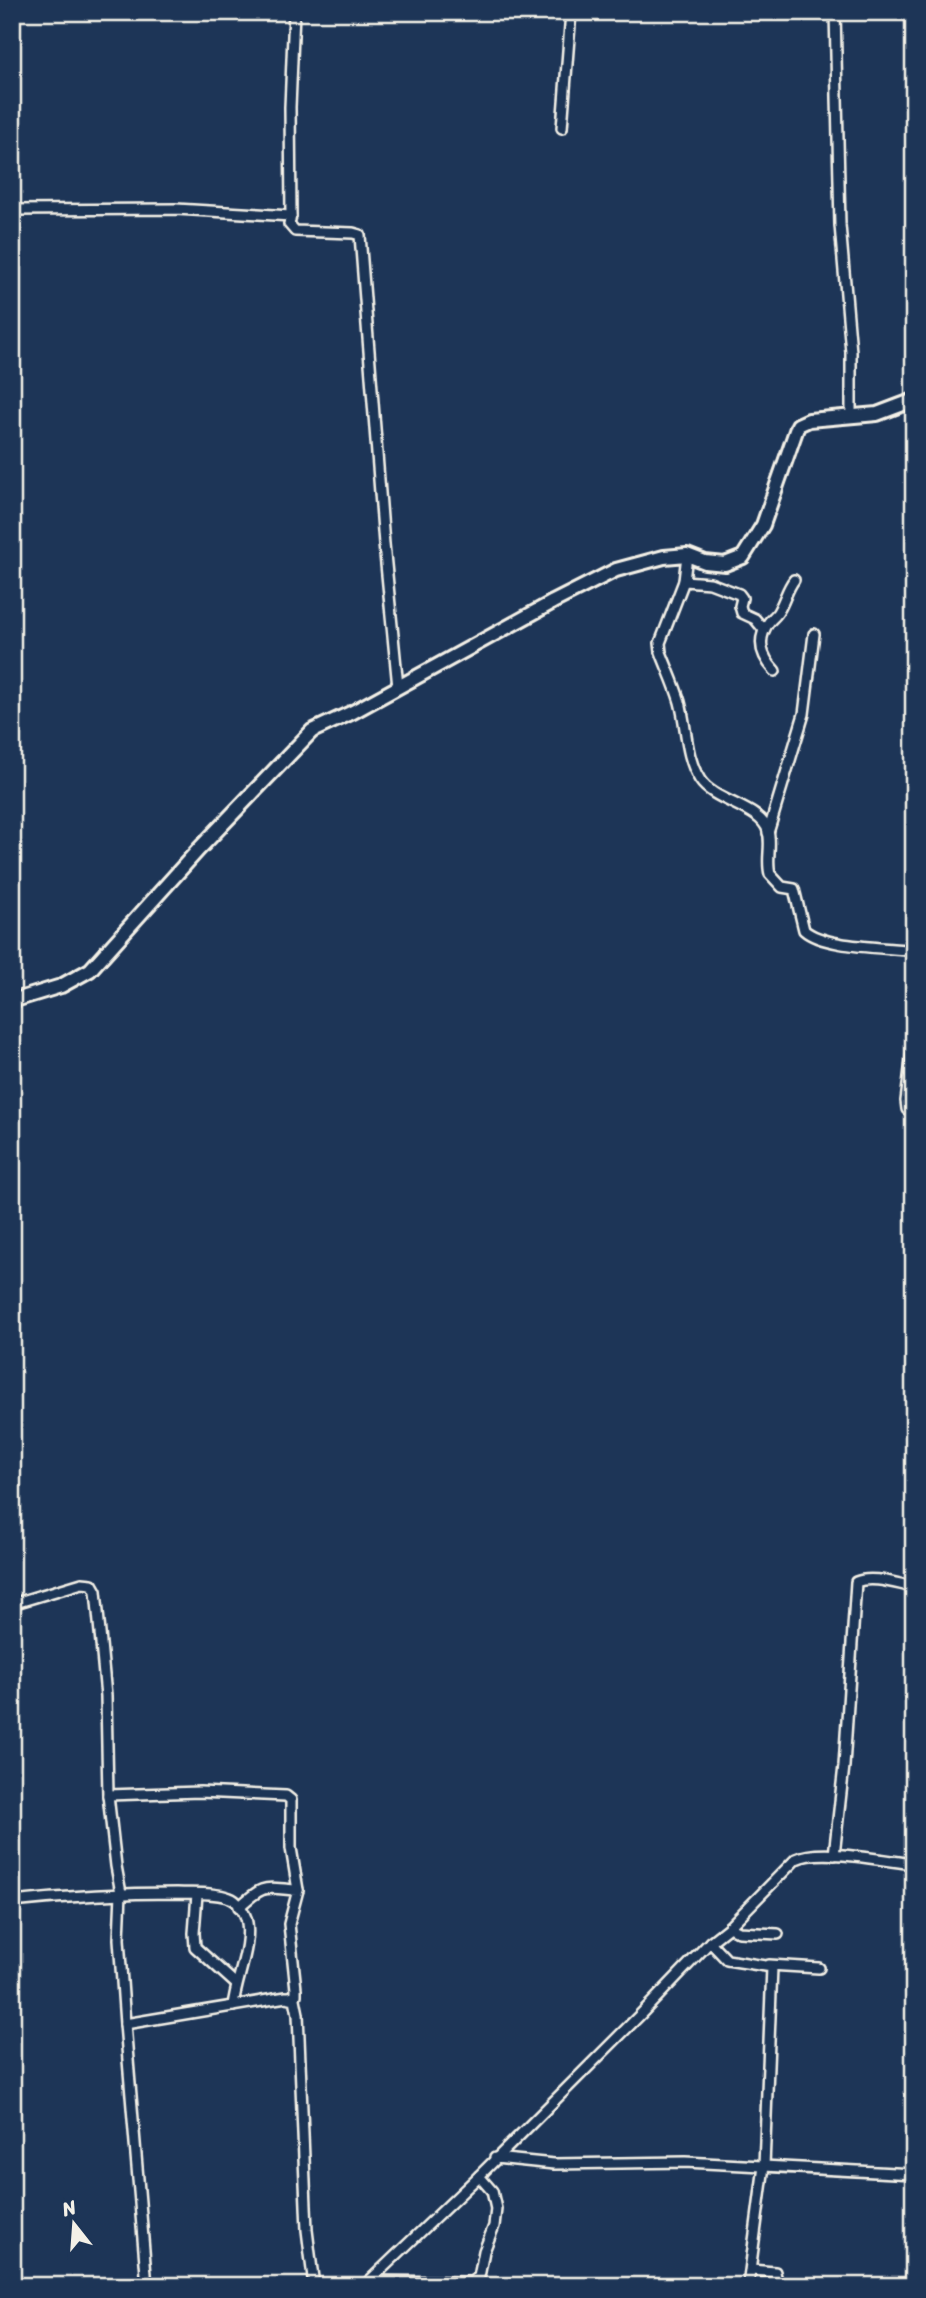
<svg xmlns="http://www.w3.org/2000/svg" width="926" height="2298" font-family="Sriracha,sans-serif">
  <rect width="100%" height="100%" fill="#1d3557"/>
  <filter id="ink" filterUnits="userSpaceOnUse"><feTurbulence type="fractalNoise" baseFrequency=".0143" numOctaves="2"/><feDisplacementMap in="SourceGraphic" scale="14" xChannelSelector="R" yChannelSelector="G"/><feConvolveMatrix kernelMatrix="1 2 1 2 8 2 1 2 1" color-interpolation-filters="sRGB"/></filter>
  <g filter="url(#ink)">
    <g fill="none" stroke-linecap="round" stroke-linejoin="round">
      <defs>
        <g id="street">
          <path d="M294,12L290,107L291,216L289,224L295,231L353,233L360,235L384,544L398,687"/>
          <path d="M835,12L840,225L851,352V417"/>
          <path d="M562,128L571,12"/>
          <path d="M12,210L176,209L291,216"/>
          <path d="M687,555L684,581L660,643L661,652C667,668 675,685 680,702C687,728 685,756 700,780C714,802 761,807 768,831C772,845 766,860 770,874L782,887L794,889L804,930C824,948 886,947 914,951"/>
          <path d="M684,581L710,583L739,594L742,598L740,606L742,613L755,619L764,630"/>
          <path d="M775,671C761,656 756,640 769,622C772,618 777,615 779,610C785,600 787,589 794,580"/>
          <path d="M768,833L804,714L814,634"/>
          <path d="M914,1037L906,1101L907,1109L914,1110"/>
          <path d="M12,1604L82,1583L92,1584L96,1591L106,1696L108,1795L116,1866L121,1893L119,1939L125,2024L147,2286"/>
          <path d="M108,1795L200,1792L286,1796L291,1800V1848L298,1890"/>
          <path d="M834,1855L844,1766L856,1582C872,1575 897,1584 914,1587"/>
          <path d="M197,1894L194,1933L195,1947L236,1984"/>
          <path d="M12,1902C68,1896 122,1893 177,1893C194,1894 214,1892 230,1898C237,1900 244,1911 246,1918C253,1943 236,1979 233,2006"/>
          <path d="M239,1907C265,1883 264,1888 298,1890L289,1924L296,1989V1995L289,1997"/>
          <path d="M729,1927L739,1932L778,1934"/>
          <path d="M710,1942L727,1960L772,1967L764,2166L748,2286"/>
          <path d="M769,1965L819,1968"/>
          <path d="M125,2024L286,1997L295,1999L298,2014L307,2230L314,2286"/>
          <path d="M495,2158L554,2164L685,2162L914,2174"/>
          <path d="M751,2270L775,2272L778,2286"/>
          <path d="M369,2281L471,2282L479,2277L484,2251L494,2226L496,2209L492,2191L479,2176"/>
          <path d="M364,2286L479,2176L639,2016L710,1942L729,1927L796,1859C819,1847 886,1861 914,1864"/>
          <path d="M482,2286H493"/>
        </g>
        <path id="secondary" d="M12,1001L61,986L90,970L199,849L312,731L353,712L553,602L616,570L664,557L687,555L705,562L725,564L743,557L763,525L798,425L809,420L877,414L914,400"/>
      </defs>
      <!-- street casing -->
      <use href="#street" stroke="#f4f1e8" stroke-width="14"/>
      <!-- secondary casing -->
      <use href="#secondary" stroke="#f4f1e8" stroke-width="18"/>
      <!-- street -->
      <use href="#street" stroke="#1d3557" stroke-width="9"/>
      <!-- secondary -->
      <use href="#secondary" stroke="#1d3557" stroke-width="12"/>
    </g>
  </g>
  <!-- margin -->
  <rect width="926" height="2298" fill="none" stroke="#1d3557" stroke-width="42"/>
  <rect x="21" y="21" width="884" height="2256" fill="none" stroke="#f4f1e8" stroke-width="2.5" filter="url(#ink)"/>
  <!-- north arrow -->
  <g transform="translate(74 2224) rotate(343)" stroke="#1d3557" stroke-width="5" paint-order="stroke">
  <path d="M0-5L12 26L0 18L-12 26Z" fill="#f4f1e8"/>
  <text y="-10" font-size="19" font-weight="bold" text-anchor="middle" fill="#f4f1e8">N</text>
  </g>
</svg>
